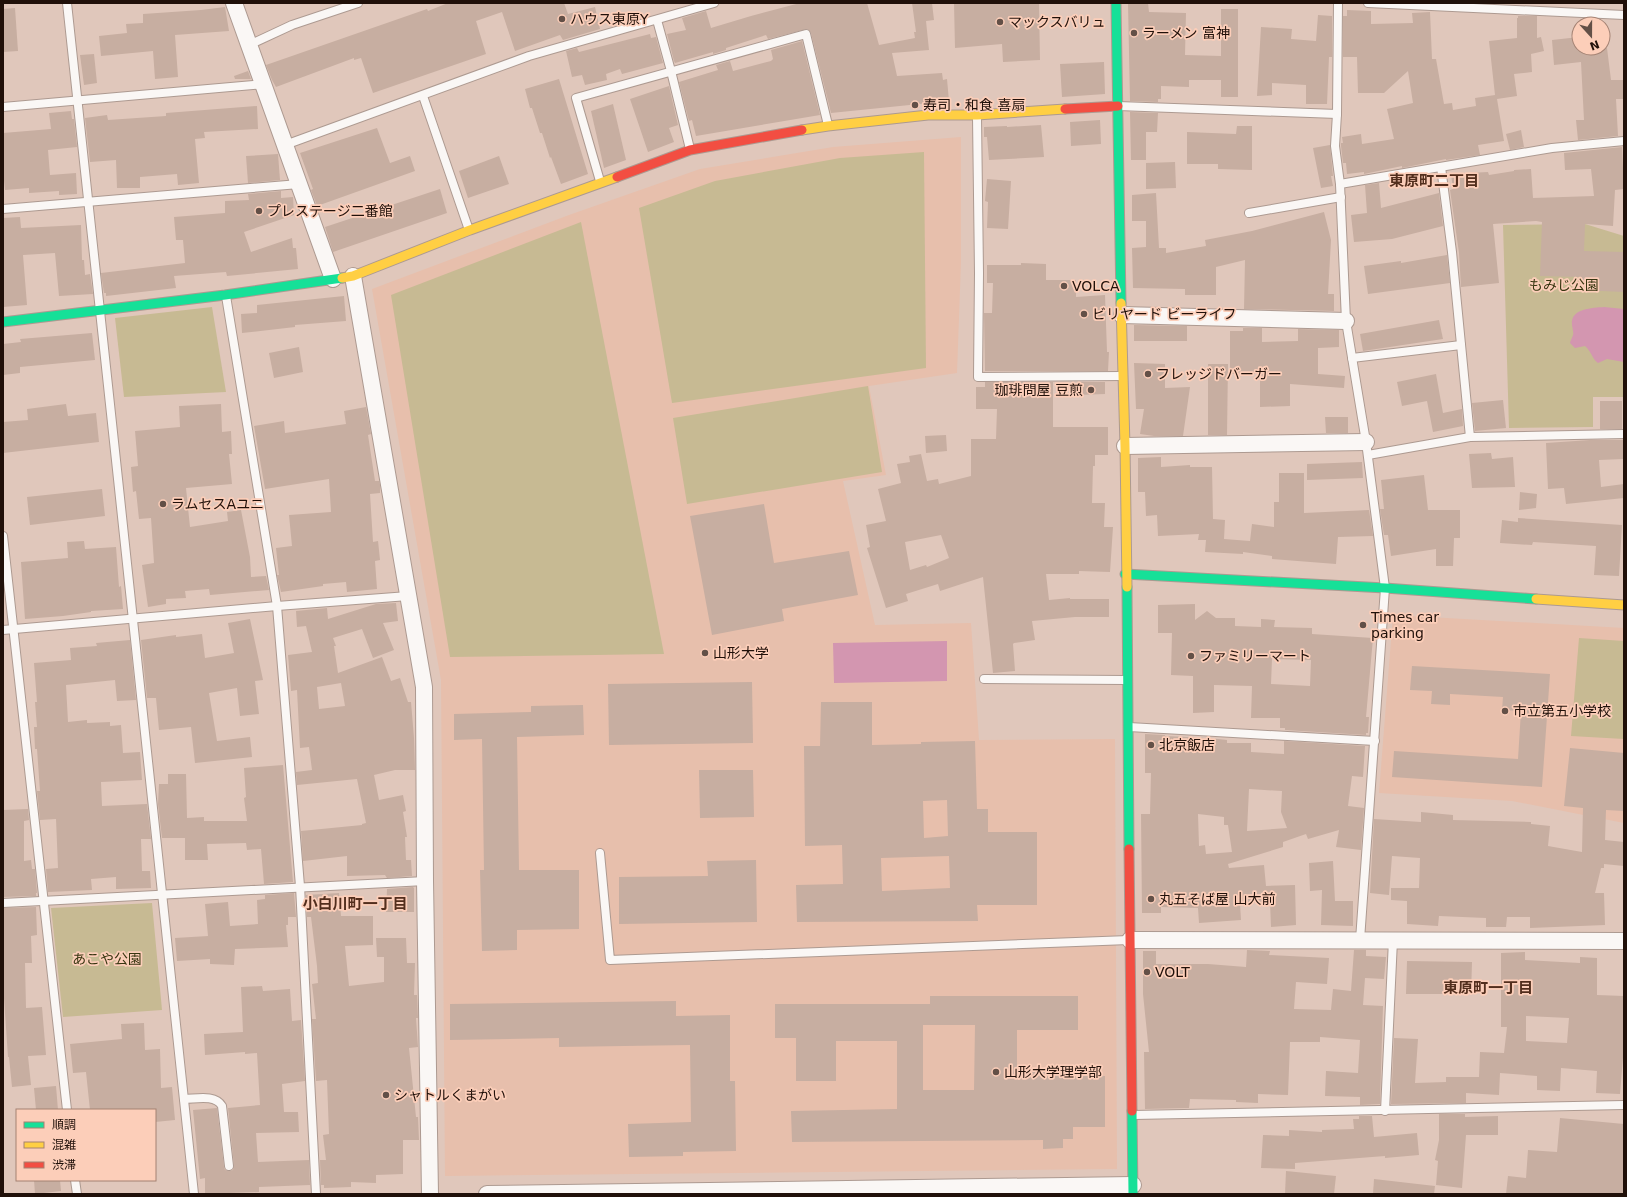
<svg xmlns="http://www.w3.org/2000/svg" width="1627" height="1197" font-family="'DejaVu Sans','Noto Sans JP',sans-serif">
  <rect width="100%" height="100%" fill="#e0c7bb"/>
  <!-- built -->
  <g fill="#e7bfac">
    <path d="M961,137V262L957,373L869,386L886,475L843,481L875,625L971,623L979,740L1115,739L1117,1169L445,1176L441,680L372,289L569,215L700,169L833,147Z"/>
    <path d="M1393,615L1624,628V823L1512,801L1379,793Z"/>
  </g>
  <!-- green -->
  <g fill="#c7ba93">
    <path d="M924,152L926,368L672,403L639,208L715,181L840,158Z"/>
    <path d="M581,222L664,654L450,657L391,295Z"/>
    <path d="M1585,224L1624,236V397H1593V427L1509,428L1503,225Z"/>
    <path d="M212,307L226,392L124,397L115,318Z"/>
    <path d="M868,386L882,472L687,504L673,418Z"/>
    <path d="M1579,638L1624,641V739L1571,736Z"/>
    <path d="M152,903L162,1010L63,1017L51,908Z"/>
  </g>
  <!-- water -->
  <g fill="#d396b0">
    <path d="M1604,307L1624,309V362L1607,359L1598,363C1592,359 1592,352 1585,346L1575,348L1570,343C1574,332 1574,337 1572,325C1570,308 1593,308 1604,307Z"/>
    <path d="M947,641V681L834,683L833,643Z"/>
  </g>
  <!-- building -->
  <g fill="#c7aea1" fill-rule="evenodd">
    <path d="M448,3H564L568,14L595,7L600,29L563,40L560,35L515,51L502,12L476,21L486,54L373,93L361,58L354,60V58L276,87L272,80L266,65L427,9L428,11Z"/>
    <path d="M800,3H867L879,45L915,38L914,32H916L912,3H932L934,20L926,21L929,50L892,53L897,76L942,73L943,80L947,79L949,101L831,113L811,33L807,29L768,39L766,35L726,48V50L713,54V52L675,63L674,61L667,34L686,30L682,18L706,11L711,28L751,16Z"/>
    <path d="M954,3H1039L1040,60L1003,62L1002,44L955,48Z"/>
    <path d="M1128,3H1148L1149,12L1186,13L1185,55L1221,56V9H1238V97H1221V80H1189V87L1161,86V99H1158V102L1130,101Z"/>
    <path d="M225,7L229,31L175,35L178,77L155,79L153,51L101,56L99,36L127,33L126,24L143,23V14L201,10Z"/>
    <path d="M15,8L18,51L3,52V9Z"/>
    <path d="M1347,10L1371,11V24L1413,23L1412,13L1430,12L1432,59H1436L1444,104L1452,103L1453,110L1476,106L1475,98L1495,95L1489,41L1517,38V18H1518V16H1537V38L1541,37L1544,51L1531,54L1532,72L1514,74L1517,96L1497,99L1504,141L1478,145L1480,155L1446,160V159L1402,168V166L1364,174V172L1347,174L1346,163H1343L1341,146V143H1343L1342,137L1361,134L1362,144L1394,139L1387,109L1413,103L1408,71L1384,93H1358L1357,57H1343V16H1347Z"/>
    <path d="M1318,15L1332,16V57H1329L1327,104H1306V85L1272,83V95L1257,96L1261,27L1292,29L1291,39L1316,41Z"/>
    <path d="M650,34L651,38L656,37L663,63L622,74L620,69L606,74L607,80L585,85L582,75L572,77L566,51L577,48L579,52Z"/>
    <path d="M1579,37V48H1607L1611,80H1624V99H1616L1618,136L1578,140L1576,120H1584L1581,62L1554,65L1552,40Z"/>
    <path d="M802,41L820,115L696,136L692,120L689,121L679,82L718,70L716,65L730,61L733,71L771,61L773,59L771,50Z"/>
    <path d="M94,54L97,83L84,85L80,55Z"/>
    <path d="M1104,62L1105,94L1062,97L1060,64Z"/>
    <path d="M248,71L251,79H235L234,76Z"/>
    <path d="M559,79L588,174L561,184L551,157L550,158L542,133H540L532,108H530L525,89Z"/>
    <path d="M669,86L678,125L669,128L674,142L648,152L630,99Z"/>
    <path d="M613,104L626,160L604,168L591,111Z"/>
    <path d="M257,106L258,129L204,132L205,138L195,139L199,183L178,185L177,174L140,177V188H117L116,160L90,162L85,118L107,115L108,120L166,116V113Z"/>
    <path d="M71,111L72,119H74L77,147L48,150L50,175L76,173L77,194L59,195V191L29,193V188L5,190L3,171V133L51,129L49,113Z"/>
    <path d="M1130,112L1158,113L1157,132H1146V160H1131Z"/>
    <path d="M1100,120L1101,144L1071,146L1070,122Z"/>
    <path d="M1041,125L1044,157L989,160L987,137H984V127L1007,126V127Z"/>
    <path d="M1237,126H1252V170L1218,169V164H1187V132L1236,134Z"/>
    <path d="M377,128L390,163L410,156L415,171L317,206L311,190L313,189L300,153Z"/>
    <path d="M1521,130L1524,147L1510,150L1506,134Z"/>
    <path d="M1330,145L1333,176H1331L1333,186L1321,188L1313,148Z"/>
    <path d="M1622,147L1624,189L1615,190L1613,226L1585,224L1584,251L1624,252V292L1579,290L1580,277L1540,276L1542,222L1536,221L1493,224L1499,283L1461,287L1459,253L1450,190L1453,189L1451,174L1488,172L1489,175L1514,171V170L1531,169L1533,198L1594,196L1591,169L1565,170L1564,153Z"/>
    <path d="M278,154L280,180L248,183L246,156Z"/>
    <path d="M499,156L509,184L468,198L459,171Z"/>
    <path d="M1175,162L1176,188L1146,189V163Z"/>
    <path d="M987,179L1011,181L1008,229L987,228L988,202L985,201Z"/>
    <path d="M1379,183L1381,208L1439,193L1443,226L1392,239L1354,242L1351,215L1367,213L1365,185Z"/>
    <path d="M440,189L447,213L333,252L325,227Z"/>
    <path d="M281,191V198L293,197L294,215L244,232L251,252L292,238L293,248H296L298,269L227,276L226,272L174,276L176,288L106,296V293H104L101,273L185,263L183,240H176L174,217L225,213V201L249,200L248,194Z"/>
    <path d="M1156,193L1159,248H1166V253L1206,246L1205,240L1252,231L1324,212L1331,240L1328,294H1334V311L1244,309L1245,260L1216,267V295H1185V289L1133,288L1132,248L1146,247V221H1132V195Z"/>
    <path d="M20,217L21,228L81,225L82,260H84L85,275L90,274L93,294L59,296L55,253L23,255L27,305L3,307V218Z"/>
    <path d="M1447,255L1450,283L1368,294L1364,266L1401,261V263Z"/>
    <path d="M1021,263L1046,264V280H1076V297L1105,295L1107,352H1109L1108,371H985L984,313H992L993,283H987V265H1021Z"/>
    <path d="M344,296L346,321L295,325V327L242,333L241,314L257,313V305Z"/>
    <path d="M1439,320L1443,339L1363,351L1360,334Z"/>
    <path d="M1134,325L1187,326V341H1134Z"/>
    <path d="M1243,328H1262V342L1298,341V329L1339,330V347L1318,348V374L1345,376L1344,388L1290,384V406L1260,407V374H1230V331H1243Z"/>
    <path d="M92,333L95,360L20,367V373L3,375V344L21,342L20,339Z"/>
    <path d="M299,347L303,372L274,378L269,353Z"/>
    <path d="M1134,363L1165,364V388L1190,387L1183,436H1154L1140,434L1144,409H1136Z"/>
    <path d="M1208,364H1228L1227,435H1208Z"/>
    <path d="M1436,374L1443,413L1462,409L1463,426L1433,432L1427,401L1402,406L1397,382Z"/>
    <path d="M985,382H1053V427H1108V455H1095V466H1093L1092,503H1105L1104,527H1113L1110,572L1079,571V574H1046L1049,600L1070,598V599H1109V617H1075L1032,621L1035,640L1014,643L1013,644L1015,671L993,673L983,577L940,591L938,584L906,594L908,601L886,608L867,548L870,547L866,525L886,521L878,489L901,483L897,464L910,462L909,456L921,454L927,481L938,479L939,484L971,476V439H996L997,409H976V387H985ZM941,535L949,558L927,567L926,565L910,570L905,542Z"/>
    <path d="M1077,382H1105V394L1077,395Z"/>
    <path d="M1503,400L1506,428L1475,431L1472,403Z"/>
    <rect x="1600" y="401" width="22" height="28"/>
    <path d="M66,404L68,416L96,413L99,442L3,453V422L28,420L27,409Z"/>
    <path d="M221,404L222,432L231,431L232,454H229L232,484L186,488L190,527L228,521L227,512L241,510L250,557L251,577L266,576L269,590L210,595L209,589L185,591L186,598L166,599V604L148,607L142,565L154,563L151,518L139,519L136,491L133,492L131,467L138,466L135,431L180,427L179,406Z"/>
    <path d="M366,407L371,434L368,435L375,481H379L380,485V493L370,494L373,542L378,541L380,560L375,561L377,589L347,592L346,582L323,584V586L281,592L277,575H279L276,548L292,546L289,515L331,512L329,479L265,489L254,426L284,421L285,433L346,424L344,411Z"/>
    <path d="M1325,417H1348V433H1326Z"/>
    <path d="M946,435L947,451L926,453L925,436Z"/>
    <path d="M1590,440H1624V459L1599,460L1601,487L1624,484V498L1566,504L1564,488L1548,489L1546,443Z"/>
    <path d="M1491,453L1492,459L1513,457L1515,487L1472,488L1469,454Z"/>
    <path d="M1161,457V467L1190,465V467H1212L1213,519L1225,520L1224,539L1250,541L1252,524L1274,527V502H1279V473H1304V513L1369,510L1373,536L1338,537L1336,564L1272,559V556L1243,552V554L1205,552L1206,540H1198L1199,534L1158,536L1157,515L1146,516L1145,492H1138V458Z"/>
    <path d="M1362,462L1363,478L1307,480V464Z"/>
    <path d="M1424,475L1428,510H1460V538H1454L1453,566H1436V549L1391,556L1388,535H1384L1380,509H1384L1381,480Z"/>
    <path d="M102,489L105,516L30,525L27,497Z"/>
    <path d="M1520,492L1537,494L1536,508L1519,510Z"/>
    <path d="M764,504L774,563L849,551L858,595L782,609L784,621L712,635L690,516Z"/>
    <path d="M1518,518L1622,525L1619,576L1594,575L1596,546L1533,542L1532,545L1500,543L1502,520L1518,522Z"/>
    <path d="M84,541L85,549L116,547L119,587L121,586L123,609L91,611V612L63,616L25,619L21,562L68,558L67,542Z"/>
    <path d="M396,603L398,621L383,623L394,650L373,658L362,629L333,638L336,646H334L338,673L382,657L391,681L400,678L408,702H411L414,738L415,770H395L374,775L379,800L403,795L406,811L403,812L407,837H405L406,860H411L412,876L387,878L385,875L347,876V856L303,861L301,831L362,825V824L366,823L357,779L297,785L296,772L312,770L309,747L300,748L297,690L291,691L288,655L312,652L306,626L297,627L296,611L327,608L328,619L376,604ZM341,683L345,706L319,709L317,687Z"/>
    <path d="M1195,604V620L1207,611L1216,618H1235V626L1261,627V619L1275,620L1274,627L1312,628V634L1373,638L1366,717H1369L1368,733H1366V735L1285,730V728H1280V718H1251L1252,686L1214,685V712L1193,713V676L1171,675L1172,633H1158V605ZM1272,659L1311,660L1310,686L1271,684Z"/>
    <path d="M250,619L263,680L255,681L259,714L240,716L237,688L209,693L217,741L250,737L252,757L195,763L191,727L159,730L156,698H147L141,640L176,635V637L202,634L205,658L234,653L228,623Z"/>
    <path d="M130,640L136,700L117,701L115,680L66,685L68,722L87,720V723L110,722V726L121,725L123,753L140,752L142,780L101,782L102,806L147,804L151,839H141L142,871H150L151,888L116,889V877L91,879L92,890L48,892L46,869L58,868L56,819L40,820L37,791H40L37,749H35L34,727H37L35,702H37L34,663L71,660L70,648L97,646L96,643Z"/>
    <path d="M1412,666L1550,674L1542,787L1392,777L1394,751L1518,759L1521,711L1502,710L1503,697L1450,694V705L1431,704L1432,691L1410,690Z"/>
    <path d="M752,682L753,743L609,745L608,684Z"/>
    <path d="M821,702H872V745L921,744V742L975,741L977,809H988V832H1037V905H977L978,921L797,922L796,885L843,884L842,845L805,846L804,746H820ZM947,800L948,836L924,838L923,801ZM949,856L950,888L882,891L881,858Z"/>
    <path d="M583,705L584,735L517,737L519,870H579V929L517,930V950L482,951L480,870H484L482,739L454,740V714L531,712V706Z"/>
    <path d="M1145,734L1165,735V736L1209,738L1227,740V743H1251V752L1284,754V741L1365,746L1363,777L1352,776L1348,806L1364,808L1361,850L1336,847L1339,830L1308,839L1306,834L1283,842V847L1228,864L1229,868L1264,865L1266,886L1295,885L1296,925L1271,927L1270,902L1240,904L1241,920L1199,923L1198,908L1161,907V913H1142L1141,814H1150L1151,773H1145ZM1249,789L1282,791L1281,812L1287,828L1247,831ZM1198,814L1224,817V825H1228L1232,852L1206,854L1205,845L1199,846Z"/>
    <path d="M1570,748L1624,753V811L1606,810L1605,840L1624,842V866L1604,864V868H1601L1595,893H1604L1605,925L1530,928V917H1507L1506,927H1486V918L1439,916L1438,926L1407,924V901L1391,900V888H1419L1420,858L1392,856L1389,895L1370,893L1374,819L1421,822V812L1453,815V820L1531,822V824L1550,826L1548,846L1582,852L1583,808L1564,806Z"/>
    <path d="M283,765L293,882L264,884L261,849L247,850L246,843L207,844L208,860H185V838H162L158,804L159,784H168V774H186L187,818L204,817V821H247L244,798L246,797L244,768Z"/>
    <path d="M699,770H753L754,817L700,818Z"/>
    <path d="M28,809L29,820L24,821V861L31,860L32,869H35L37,893H36V896L3,897V810Z"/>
    <path d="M756,860L757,922L619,924V877L708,876L707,861Z"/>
    <path d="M1333,861L1335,901H1353V926L1321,925L1322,890L1310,891L1309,863Z"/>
    <path d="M413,887L414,888V912H386L387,889Z"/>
    <path d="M294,893L296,917H288V925H286L288,947L235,949L234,965L210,964V959L177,961L175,938L208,936L205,904L228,902L230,926L258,924L257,900L265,899V895Z"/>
    <path d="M339,893L341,916H373V945L345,946L349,986L384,982V957H377L376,938H406L407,963H415L414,995H417L418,1018H416L418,1047L409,1048L416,1117H418L419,1140H403V1174L376,1175V1183L351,1182V1187L324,1188V1185H321L320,1160H326L323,1135L329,1134L327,1080L316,1081L312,1019H316L312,984L318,983L317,966L311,917H307L306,895Z"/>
    <path d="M36,907L37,935L31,936L32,963H25L26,1008L42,1007L46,1055L28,1056L31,1085L12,1087L9,1057H8L4,998H3V908Z"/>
    <path d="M1247,950L1270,951L1269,955L1329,958L1327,984L1296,982L1294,1009L1331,1010L1333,989L1351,991L1354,950H1366V956L1386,957L1384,979L1365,978L1363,1005L1383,1006L1380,1104L1360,1105V1097L1325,1096L1326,1071L1358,1073L1360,1040L1320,1037V1042H1290L1288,1095L1258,1094V1103L1236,1102V1100L1190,1099L1189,1108L1145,1109L1144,1052H1149L1143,994V951H1156V964H1208L1246,967Z"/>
    <path d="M1525,952V960L1580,963V957L1597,958V995L1624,996V1045L1620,1094L1596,1093L1597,1071L1561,1068L1560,1091L1537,1090V1076L1500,1073L1499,1095L1466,1093V1103L1391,1104L1394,1038L1418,1039L1415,1083L1446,1082V1077H1479L1480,1052L1504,1053L1507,1027H1501V953ZM1526,1016L1569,1018L1567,1043L1526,1041Z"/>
    <path d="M1407,961L1472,962L1471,994H1406Z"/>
    <path d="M262,986L263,991L290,989L292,1021L301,1020L305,1081L282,1084L284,1112H298L299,1132L256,1133L258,1162L309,1160L310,1185L259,1187V1192L205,1194V1178L200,1179L193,1110L217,1108L224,1167L225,1170L229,1171L233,1170L234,1165L228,1108L260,1105L257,1053L245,1054V1052L205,1055L204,1034L243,1032L241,987Z"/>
    <path d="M930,996H1078V1030H1017V1068H1066V1076H1105V1127H1073V1139H1063V1148L1043,1149V1140L792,1142L791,1111L897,1109V1041H836V1081H796V1038H775V1004H930ZM923,1025H975L974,1090H923Z"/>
    <path d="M676,1001V1016L730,1015V1081H735L736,1151L683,1152V1156L629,1157L628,1124L691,1122L690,1045L559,1047V1038L450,1040V1004Z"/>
    <path d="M144,1023L145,1050L160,1049L161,1088L172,1087L175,1120L155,1122V1110H90L86,1072L73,1073L70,1044L122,1039L121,1024Z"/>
    <path d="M56,1086L58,1110H36L34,1088Z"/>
    <path d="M1439,1114H1465V1117L1498,1116V1135H1466L1462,1188L1436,1185L1438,1161L1435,1160L1439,1140Z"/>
    <path d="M1359,1116H1372L1374,1137L1417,1133L1419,1155L1385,1158V1156L1295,1163V1169L1261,1168L1263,1135L1289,1136V1130L1322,1132V1130L1354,1129L1353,1119H1359Z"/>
    <path d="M1560,1118L1624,1124V1194H1506L1508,1176L1526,1178L1528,1150L1557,1152Z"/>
    <path d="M1286,1171L1336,1176L1334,1194H1285Z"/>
    <path d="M1374,1179L1435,1186L1434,1194H1373Z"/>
    <path d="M34,1180H60L61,1191L35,1194Z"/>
  </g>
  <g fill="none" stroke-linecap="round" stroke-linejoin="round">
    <defs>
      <g id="lane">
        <path d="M67,3C109,400 153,797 194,1194"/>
        <path d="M1338,3L1337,114L1335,146L1340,184L1346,321L1366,442L1385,588L1360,940"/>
        <path d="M1368,3L1624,15"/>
        <path d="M657,20L671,71L690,149"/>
        <path d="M249,45L292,25L358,3"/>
        <path d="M423,96L469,230"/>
        <path d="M1118,106L1337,114"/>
        <path d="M3,107L264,84"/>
        <path d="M977,117L979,273L978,377L1122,376"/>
        <path d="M285,145L529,56L714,3"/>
        <path d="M1441,167L1452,252L1470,437"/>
        <path d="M600,181L576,98L806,34L828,125"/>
        <path d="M1340,184L1552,148L1624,141"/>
        <path d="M3,209L299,184"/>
        <path d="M1249,213L1341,197"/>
        <path d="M226,296L277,606L300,886L316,1194"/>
        <path d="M1352,358L1461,345"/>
        <path d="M1368,455L1470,437L1624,434"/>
        <path d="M3,536L67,1110"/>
        <path d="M3,630L277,606L408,596"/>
        <path d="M984,679L1126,680"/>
        <path d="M1129,727L1375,741"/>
        <path d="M600,853L610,960L1129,940"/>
        <path d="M3,903L425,881"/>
        <path d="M184,1099C196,1099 215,1094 222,1106L229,1166"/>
        <path d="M1385,1111L1393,940"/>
        <path d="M1134,1115L1624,1105"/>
        <path d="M75,1180L77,1194"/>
      </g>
      <g id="street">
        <path d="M234,3L333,279"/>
        <path d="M353,276L424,687L425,881L430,1194"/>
        <path d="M1122,315L1346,321"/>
        <path d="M1125,446L1366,442"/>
        <path d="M1130,940L1624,941"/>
        <path d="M487,1194L1133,1185"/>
      </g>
      <g id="fast">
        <path d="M1116,3L1121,303"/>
        <path d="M3,322L225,295L342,278"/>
        <path d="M1125,574L1385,588L1536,599"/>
        <path d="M1127,587L1129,849"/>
        <path d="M1132,1111L1133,1194"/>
      </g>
      <g id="slow">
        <path d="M802,130L828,126L928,115H977L1065,109"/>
        <path d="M342,278L353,276L470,230L617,177"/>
        <path d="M1121,303L1125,446L1127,587"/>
        <path d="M1536,599L1624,605"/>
      </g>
      <g id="jam">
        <path d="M1065,109L1118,106"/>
        <path d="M617,177L690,150L802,130"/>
        <path d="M1129,849L1132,1111"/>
      </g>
    </defs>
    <!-- lane casing -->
    <use href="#lane" stroke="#ad9a91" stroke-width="10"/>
    <!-- street casing -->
    <use href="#street" stroke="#ad9a91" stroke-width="18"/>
    <!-- fast casing -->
    <use href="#fast" stroke="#ad9a91" stroke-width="11"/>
    <!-- slow casing -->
    <use href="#slow" stroke="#ad9a91" stroke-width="11"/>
    <!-- jam casing -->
    <use href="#jam" stroke="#ad9a91" stroke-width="11"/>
    <!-- lane -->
    <use href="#lane" stroke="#faf7f5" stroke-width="8"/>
    <!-- street -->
    <use href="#street" stroke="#faf7f5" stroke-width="16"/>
    <!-- fast -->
    <use href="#fast" stroke="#16e098" stroke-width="9"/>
    <!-- slow -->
    <use href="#slow" stroke="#ffcf43" stroke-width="9"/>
    <!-- jam -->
    <use href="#jam" stroke="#f24e42" stroke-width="9"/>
  </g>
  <!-- markers -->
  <g fill="#635047" stroke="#fcceb9" stroke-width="1.5">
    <circle cx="562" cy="19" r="4"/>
    <circle cx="1000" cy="22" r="4"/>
    <circle cx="1134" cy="33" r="4"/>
    <circle cx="915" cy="105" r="4"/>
    <circle cx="259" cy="211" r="4"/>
    <circle cx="1064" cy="286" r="4"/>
    <circle cx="1084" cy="314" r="4"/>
    <circle cx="1148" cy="374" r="4"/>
    <circle cx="1091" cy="390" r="4"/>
    <circle cx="163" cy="504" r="4"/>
    <circle cx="1363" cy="625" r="4"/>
    <circle cx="705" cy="653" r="4"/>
    <circle cx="1191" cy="656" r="4"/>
    <circle cx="1505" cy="711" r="4"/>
    <circle cx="1151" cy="745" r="4"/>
    <circle cx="1151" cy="899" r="4"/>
    <circle cx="1147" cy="972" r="4"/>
    <circle cx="996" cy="1072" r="4"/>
    <circle cx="386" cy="1095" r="4"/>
  </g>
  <g text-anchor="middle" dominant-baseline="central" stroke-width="3.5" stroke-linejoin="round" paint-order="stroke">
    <!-- poi labels -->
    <g font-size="14" fill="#201009" stroke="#fcceb9" text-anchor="start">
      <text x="570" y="19">ハウス東原Y</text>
      <text x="1008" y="22">マックスバリュ</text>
      <text x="1142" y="33">ラーメン 富神</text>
      <text x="923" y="105">寿司・和食 喜扇</text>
      <text x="267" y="211">プレステージ二番館</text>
      <text x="1072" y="286">VOLCA</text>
      <text x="1092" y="314">ビリヤード ビーライフ</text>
      <text x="1156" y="374">フレッジドバーガー</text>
      <text x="1083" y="390" text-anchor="end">珈琲問屋 豆煎</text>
      <text x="171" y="504">ラムセスAユニ</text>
      <text x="1371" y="617">Times car<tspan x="1371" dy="16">parking</tspan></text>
      <text x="713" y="653">山形大学</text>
      <text x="1199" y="656">ファミリーマート</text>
      <text x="1513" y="711">市立第五小学校</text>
      <text x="1159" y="745">北京飯店</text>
      <text x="1159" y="899">丸五そば屋 山大前</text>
      <text x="1155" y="972">VOLT</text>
      <text x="1004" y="1072">山形大学理学部</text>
      <text x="394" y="1095">シャトルくまがい</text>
    </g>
    <!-- park labels -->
    <g font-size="14" fill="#373510" stroke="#fcceb9">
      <text x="1564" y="285">もみじ公園</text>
      <text x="107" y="959">あこや公園</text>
    </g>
    <!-- neighbourhood labels -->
    <g font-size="15" font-weight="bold" fill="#522e1d" stroke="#fcceb9">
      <text x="1434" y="181">東原町二丁目</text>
      <text x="355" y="904">小白川町一丁目</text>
      <text x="1488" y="988">東原町一丁目</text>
    </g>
  </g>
  <!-- border -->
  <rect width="1627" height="1197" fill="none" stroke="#201009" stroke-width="8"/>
  <!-- legend -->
  <rect x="16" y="1109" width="140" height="72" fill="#fcceb9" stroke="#a48273"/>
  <rect x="24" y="1122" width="20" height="6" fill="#16e098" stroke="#a48273"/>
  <text x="52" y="1129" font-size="12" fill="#201009">順調</text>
  <rect x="24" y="1142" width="20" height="6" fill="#ffcf43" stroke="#a48273"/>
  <text x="52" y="1149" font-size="12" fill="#201009">混雑</text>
  <rect x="24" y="1162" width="20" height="6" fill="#f24e42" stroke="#a48273"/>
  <text x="52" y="1169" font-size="12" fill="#201009">渋滞</text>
  <!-- north arrow -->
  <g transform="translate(1591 36) rotate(159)"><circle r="19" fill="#fcceb9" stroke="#a48273"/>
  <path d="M0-3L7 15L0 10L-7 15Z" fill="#635047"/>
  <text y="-6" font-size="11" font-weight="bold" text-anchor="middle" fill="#201009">N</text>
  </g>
</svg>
